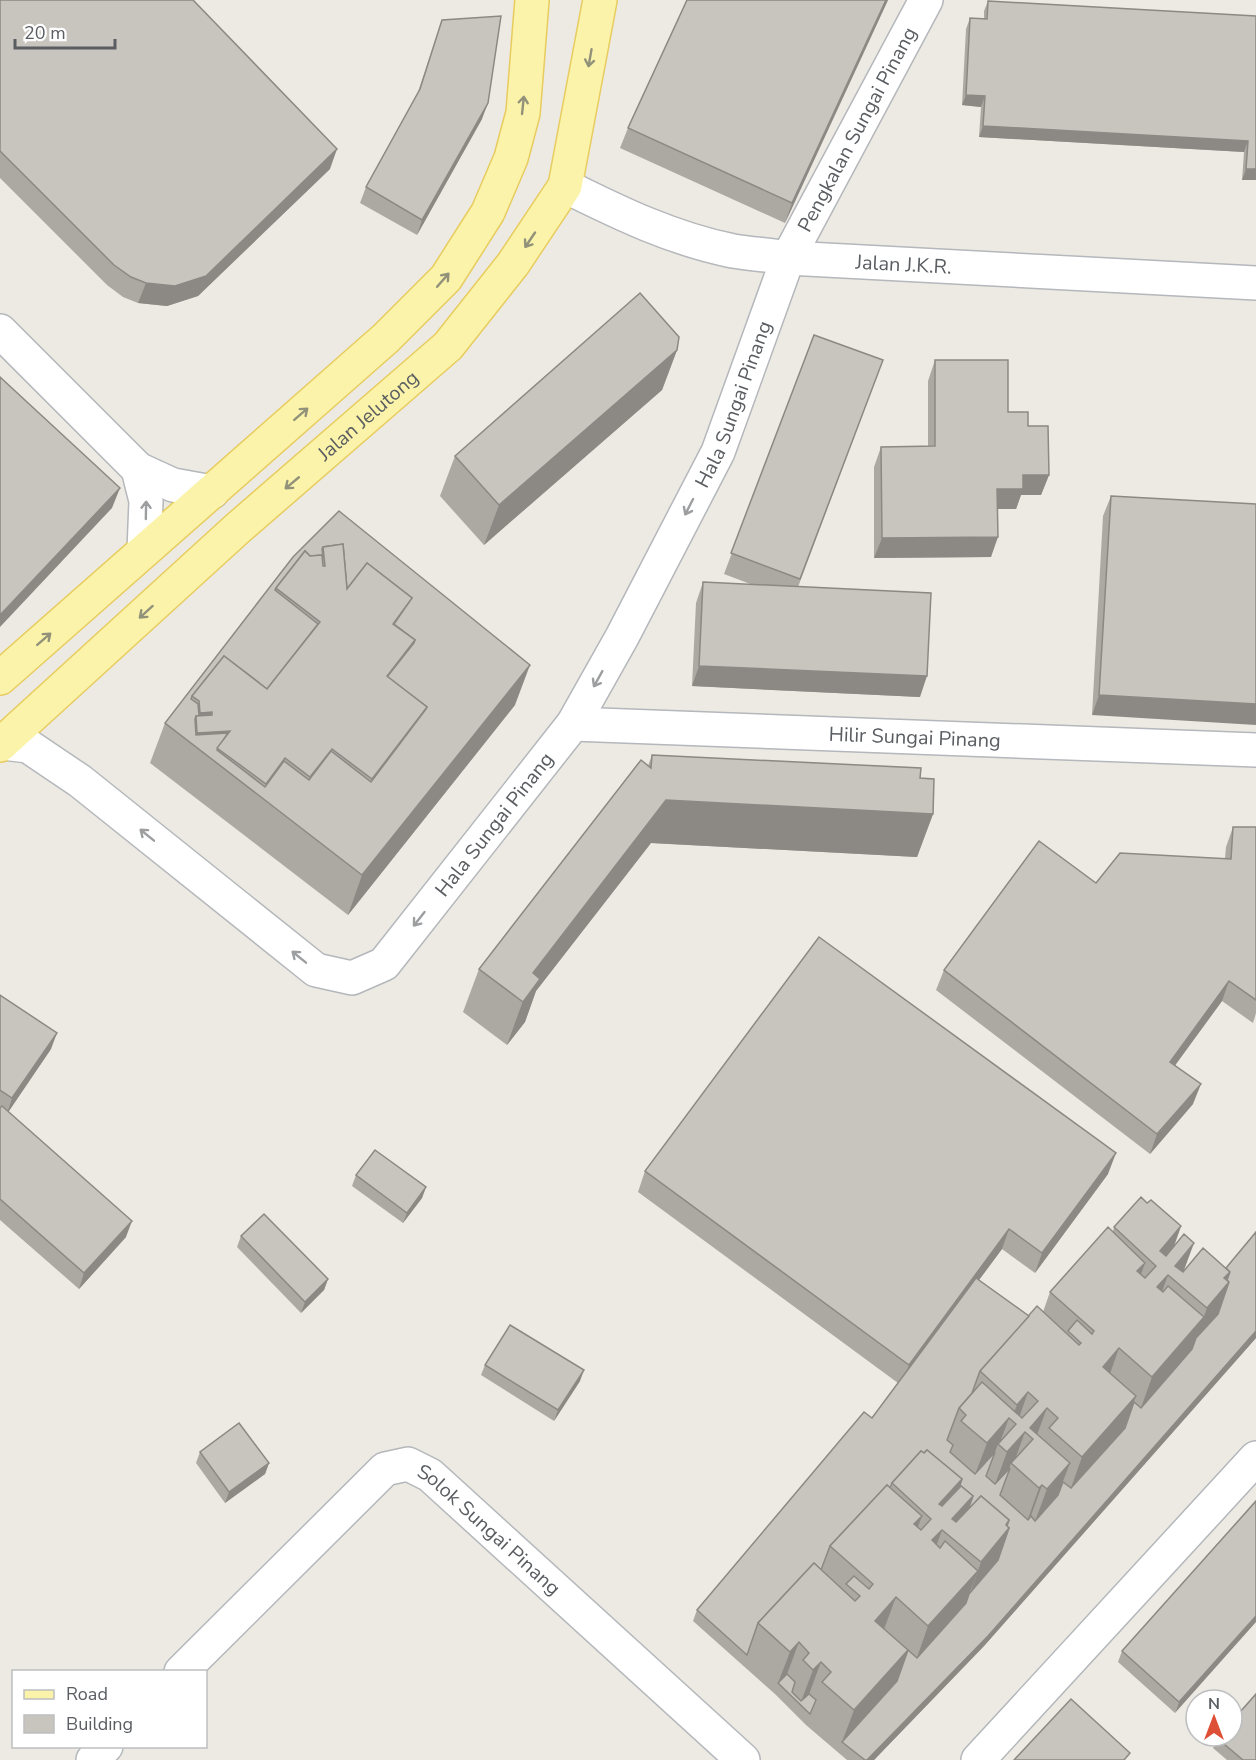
<svg xmlns="http://www.w3.org/2000/svg" width="1256" height="1760" font-family="'Nunito Sans',sans-serif">
  <rect width="100%" height="100%" fill="#eceae2"/>
  <g fill="none" stroke-linecap="round" stroke-linejoin="round">
    <defs>
      <g id="street">
        <path id="s1" d="M565,186C619,213 673,239 733,251C751,254 770,255 788,258L1256,283"/>
        <path d="M0,331L138,469L173,485L212,492"/>
        <path d="M138,469L146,501L144,551"/>
        <path id="s2" d="M573,724L1256,750"/>
        <path id="s3" d="M3,743L28,746L80,781L316,970L352,978L384,964L573,724L622,637L718,452L788,258L926,0"/>
        <path id="s4" d="M181,1672L385,1469L408,1464L430,1475L743,1760"/>
        <path d="M93,1760L106,1746"/>
        <path d="M978,1760L1256,1458"/>
      </g>
      <g id="primary">
        <path d="M0,678L386,338L446,278L488,212L511,158L523,113L532,0"/>
        <path id="s5" d="M0,745L238,528L448,346L513,264L565,186L600,0"/>
      </g>
    </defs>
    <!-- street casing -->
    <use href="#street" stroke="#b4b7bb" stroke-width="36"/>
    <!-- primary casing -->
    <use href="#primary" stroke="#e8cc5f" stroke-width="36"/>
    <!-- street -->
    <use href="#street" stroke="#fff" stroke-width="33"/>
    <!-- primary -->
    <use href="#primary" stroke="#faf3a9" stroke-width="33"/>
  </g>
  <!-- wall -->
  <g fill="#aca9a3">
    <path d="M0,0L330,169L198,296L167,306L138,303L123,297L107,285L0,178Z"/>
    <path d="M687,0H888L785,223L620,148L628,128Z"/>
    <path d="M988,1L1256,16V180H1242L1244,152L979,137L981,107L962,105L966,29L970,18L984,19V11Z"/>
    <path d="M442,20L482,119L417,235L360,203L366,187L418,92Z"/>
    <path d="M814,335L883,360L798,587L920,697L692,686L696,603L703,582L753,585L724,574Z"/>
    <path d="M677,350L662,390L484,545L440,496L455,456Z"/>
    <path d="M935,360L1028,426L1049,475L1041,495H1021L1016,509H998L991,557L874,558V467L881,447L928,446V381Z"/>
    <path d="M1111,496L1256,504L1092,715L1103,516Z"/>
    <path d="M339,511L515,705L348,915L150,763L165,723Z"/>
    <path d="M652,755L920,778L933,814L917,857L651,843L536,991L525,1022L507,1045L463,1012L479,969L648,766Z"/>
    <path d="M1233,827H1256V1013L1253,1023L1222,1001L1175,1065L1193,1104L1150,1154L936,990L944,970L1096,883L1225,858L1226,847Z"/>
    <path d="M0,995L51,1049L8,1112L126,1237L79,1289L0,1220Z"/>
    <path d="M645,1171L1108,1174L1035,1273L1002,1249L979,1280L1029,1316L1043,1312L1050,1292L1113,1231L1114,1227L1147,1203L1181,1226L1174,1246L1184,1270L1256,1338L984,1646L874,1760H847L806,1725L775,1694L693,1621L697,1610L872,1418L898,1383L638,1192Z"/>
    <path d="M356,1175L426,1187L422,1198L403,1223L352,1186Z"/>
    <path d="M241,1236L328,1279L324,1290L301,1313L237,1247Z"/>
    <path d="M485,1365L580,1381L554,1421L481,1375Z"/>
    <path d="M200,1452L269,1463L265,1474L225,1503L196,1463Z"/>
    <path d="M1256,1501L1175,1713L1118,1662L1122,1651Z"/>
    <path d="M1217,1738L1256,1760H1227L1213,1748Z"/>
  </g>
  <!-- shaded-wall -->
  <g fill="#8c8985">
    <path d="M886,0H888L785,223L792,203Z"/>
    <path d="M966,95L985,96L981,107L962,105Z"/>
    <path d="M488,103L482,119L417,235L422,220Z"/>
    <path d="M983,126L1248,141L1244,152L979,137Z"/>
    <path d="M337,149L330,169L198,296L167,306L138,303L146,283Z"/>
    <path d="M1246,169H1256V180H1242Z"/>
    <path d="M677,350L662,390L484,545L499,505Z"/>
    <path d="M1023,475H1049L1041,495H1021L1016,509H990L997,489Z"/>
    <path d="M120,488L112,508L0,627V615Z"/>
    <path d="M998,537L991,557L874,558L882,538Z"/>
    <path d="M530,665L515,705L348,915L362,875Z"/>
    <path d="M699,666L927,676L920,697L692,686Z"/>
    <path d="M1099,695L1256,704V725L1092,715Z"/>
    <path d="M212,712L205,732L230,731L217,748L193,745L197,733L198,718L200,713Z"/>
    <path d="M666,800L933,814L917,857L651,843L536,991L525,1022L507,1045L533,973Z"/>
    <path d="M1229,981L1222,1001L1163,1082L1170,1062Z"/>
    <path d="M57,1033L51,1049L7,1114L12,1098Z"/>
    <path d="M1201,1084L1193,1104L1150,1154L1157,1134Z"/>
    <path d="M1116,1153L1108,1174L1035,1273L1042,1253Z"/>
    <path d="M426,1187L422,1198L403,1223L407,1213Z"/>
    <path d="M132,1221L126,1237L79,1289L84,1273Z"/>
    <path d="M1181,1226L1166,1269L1160,1251Z"/>
    <path d="M1009,1229L1002,1249L901,1385L909,1365Z"/>
    <path d="M1194,1243L1179,1284L1175,1266Z"/>
    <path d="M1145,1263L1130,1305L1137,1271Z"/>
    <path d="M1230,1272L1229,1282L1214,1325L1137,1419L1152,1377L1203,1319L1207,1308L1224,1278Z"/>
    <path d="M1168,1275L1153,1317L1154,1287Z"/>
    <path d="M328,1279L324,1290L301,1313L305,1302Z"/>
    <path d="M1256,1331V1338L984,1646L874,1760H867Z"/>
    <path d="M1119,1348L1104,1391L1103,1367Z"/>
    <path d="M584,1370L580,1381L554,1421L558,1410Z"/>
    <path d="M1028,1392L1013,1435L1016,1424L1011,1420L1017,1405Z"/>
    <path d="M1136,1396L1121,1438L1067,1499L1082,1457Z"/>
    <path d="M1047,1408L1031,1451L1033,1439L1030,1428Z"/>
    <path d="M1009,1418L999,1445L998,1444L991,1463L971,1485L987,1443Z"/>
    <path d="M1025,1432L1013,1465L1011,1463L1006,1479L991,1495L1007,1452Z"/>
    <path d="M269,1463L265,1474L225,1503L229,1492Z"/>
    <path d="M1070,1463L1054,1505L1031,1532L1047,1489Z"/>
    <path d="M962,1479L942,1530L927,1572L926,1549L939,1504Z"/>
    <path d="M1042,1485L1027,1527L1024,1530L1039,1488Z"/>
    <path d="M973,1496L957,1539L952,1519Z"/>
    <path d="M922,1516L906,1559L914,1524Z"/>
    <path d="M1009,1520V1528L994,1571L966,1605L981,1562Z"/>
    <path d="M978,1571L962,1613L913,1669L928,1626Z"/>
    <path d="M896,1597L880,1640L875,1621Z"/>
    <path d="M1256,1616V1622L1175,1713L1179,1702Z"/>
    <path d="M799,1642L783,1685L778,1683L790,1652Z"/>
    <path d="M908,1650L893,1692L842,1742L854,1710Z"/>
    <path d="M821,1662L805,1705L800,1704L813,1670Z"/>
  </g>
  <!-- building -->
  <g fill="#c8c4be" stroke="#8c8985" stroke-width="1.5" fill-rule="evenodd">
    <path d="M0,0H193L337,149L206,276L175,286L146,283L131,277L114,265L0,151Z"/>
    <path d="M687,0H886L792,203L628,128Z"/>
    <path d="M988,1L1256,16V169H1246L1248,141L983,126L985,96L966,95L970,18L987,19Z"/>
    <path d="M501,16L488,103L422,220L366,187L420,89L442,20Z"/>
    <path d="M640,293L679,337L677,350L499,505L455,456Z"/>
    <path d="M814,335L883,360L800,579L731,553Z"/>
    <path d="M935,360H1008V412H1028V426H1048L1049,475H1023V489H997L998,537L882,538L881,447L935,446Z"/>
    <path d="M0,377L120,488L0,615Z"/>
    <path d="M1111,496L1256,504V704L1099,695Z"/>
    <path d="M339,511L530,665L362,875L165,723L293,557ZM343,544L347,589L367,563L412,598L394,624L415,640L414,643L387,677L427,707L426,709L371,782L331,751L309,780L284,761L265,787L217,750L228,733L196,735L195,719L196,716L210,715H199L198,704L191,699L192,696L224,656L267,689L318,624L275,590L276,588L305,551L310,556L322,555V557H323L322,549L323,547Z"/>
    <path d="M343,544L347,589L367,563L412,598L393,624L415,640L387,676L427,707L372,779L332,749L310,777L285,758L266,784L217,748L230,731L197,733L196,716L212,715V712L200,713L199,701L192,696L224,656L267,689L320,622L276,588L305,551L310,556L322,555L323,566H325L323,547Z"/>
    <path d="M703,582L931,593L927,676L699,666Z"/>
    <path d="M652,755L921,768L920,778L934,779L933,814L666,800L533,973L540,979L523,1002L479,969L641,760L651,768Z"/>
    <path d="M1233,827H1256V1000L1229,981L1170,1062L1201,1084L1157,1134L944,970L1039,841L1096,883L1120,853L1231,859Z"/>
    <path d="M819,937L1116,1153L1042,1253L1009,1229L909,1365L645,1171Z"/>
    <path d="M0,995L57,1033L12,1098L0,1090Z"/>
    <path d="M2,1106L132,1221L84,1273L0,1199V1108Z"/>
    <path d="M375,1150L426,1187L407,1213L356,1175Z"/>
    <path d="M1141,1197L1147,1203L1151,1200L1181,1226L1160,1251L1166,1256L1184,1234L1194,1243L1175,1266L1183,1272L1203,1248L1230,1272L1224,1278L1229,1282L1207,1308L1168,1275L1157,1287L1163,1292L1168,1286L1204,1317L1152,1377L1119,1348L1103,1367L1136,1396L1082,1457L1049,1428L1058,1418L1047,1408L1030,1428L1070,1463L1047,1489L1042,1485L1039,1488L1011,1463L1033,1439L1025,1432L1007,1452L998,1444L1016,1424L1009,1418L987,1443L961,1421L966,1415L959,1408L982,1382L1022,1418L1038,1401L1028,1392L1017,1405L980,1371L1037,1306L1079,1345L1081,1343L1068,1331L1077,1320L1092,1334L1094,1331L1050,1292L1108,1227L1145,1263L1137,1271L1145,1278L1156,1266L1114,1227Z"/>
    <path d="M264,1214L328,1279L305,1302L241,1236Z"/>
    <path d="M1256,1232V1331L988,1636L867,1760H865L842,1742L897,1681L908,1650L917,1658L966,1603L969,1594L998,1560L1009,1528L1007,1526L1009,1520L981,1496L968,1510L973,1496L961,1486L959,1488L962,1479L927,1450L924,1453L921,1451L892,1483L890,1488L887,1485L830,1546L821,1570L814,1563L758,1623L747,1655L697,1610L864,1412L872,1418L976,1278L1029,1316L980,1371L972,1393L959,1408L947,1440L953,1445L950,1452L975,1474L995,1452L986,1476L995,1484L1010,1468L1000,1495L1028,1520L1031,1516L1035,1521L1058,1495L1063,1482L1071,1488L1125,1428L1134,1402L1141,1408L1192,1349L1196,1338L1218,1314L1229,1282L1227,1280L1230,1272L1226,1268Z"/>
    <path d="M510,1325L584,1370L558,1410L485,1365Z"/>
    <path d="M239,1423L269,1463L229,1492L200,1452Z"/>
    <path d="M927,1450L962,1479L939,1504L942,1506L961,1486L973,1496L952,1519L956,1522L981,1496L1009,1520L1006,1525L1009,1528L981,1562L942,1530L932,1540L940,1548L945,1541L978,1571L928,1626L896,1597L875,1621L908,1650L854,1710L822,1682L831,1672L821,1662L813,1670L803,1660L809,1653L799,1642L790,1652L758,1623L814,1563L855,1601L860,1596L846,1584L854,1576L869,1589L873,1584L830,1546L887,1485L922,1516L914,1524L921,1530L931,1519L892,1483L921,1451L924,1453Z"/>
    <path d="M1256,1501V1616L1179,1702L1122,1651Z"/>
    <path d="M787,1674L795,1682L792,1692L801,1701L809,1694L816,1700L810,1714L778,1683Z"/>
    <path d="M1256,1694V1760H1243L1217,1738L1219,1736H1232V1721Z"/>
    <path d="M1071,1699L1130,1753L1124,1760H1014Z"/>
  </g>
  <!-- one-way arrows -->
  <defs><path id="oneway-shaft" d="M-6 0H5M1.5-3L5.5 0L1.5 3" fill="none" stroke-width="1.6" stroke-linecap="round" stroke-linejoin="round" transform="scale(1.5)"/></defs>
  <g stroke="#92927a">
    <use href="#oneway-shaft" transform="translate(590 58) rotate(100)"/>
    <use href="#oneway-shaft" transform="translate(523 105) rotate(-84)"/>
    <use href="#oneway-shaft" transform="translate(530 240) rotate(124)"/>
    <use href="#oneway-shaft" transform="translate(443 280) rotate(-49)"/>
    <use href="#oneway-shaft" transform="translate(301 414) rotate(-41)"/>
    <use href="#oneway-shaft" transform="translate(292 483) rotate(140)"/>
    <use href="#oneway-shaft" transform="translate(146 612) rotate(138)"/>
    <use href="#oneway-shaft" transform="translate(44 639) rotate(-41)"/>
  </g>
  <g stroke="#9c9ea0">
    <use href="#oneway-shaft" transform="translate(689 507) rotate(117)"/>
    <use href="#oneway-shaft" transform="translate(146 510) rotate(-89)"/>
    <use href="#oneway-shaft" transform="translate(598 679) rotate(119)"/>
    <use href="#oneway-shaft" transform="translate(147 835) rotate(-141)"/>
    <use href="#oneway-shaft" transform="translate(419 919) rotate(128)"/>
    <use href="#oneway-shaft" transform="translate(299 957) rotate(-141)"/>
  </g>
  <g text-anchor="middle" dominant-baseline="central" stroke-width="4.5" stroke-linejoin="round" paint-order="stroke">
    <!-- street labels -->
    <g font-size="20" fill="#5a5d61" stroke="#fff">
      <text stroke="none"><textPath href="#s3" startOffset="1428">Pengkalan Sungai Pinang</textPath></text>
      <text stroke="none"><textPath href="#s1" startOffset="352">Jalan J.K.R.</textPath></text>
      <text stroke="none"><textPath href="#s3" startOffset="1126">Hala Sungai Pinang</textPath></text>
      <text stroke="none"><textPath href="#s5" startOffset="494">Jalan Jelutong</textPath></text>
      <text stroke="none"><textPath href="#s2" startOffset="342">Hilir Sungai Pinang</textPath></text>
      <text stroke="none"><textPath href="#s3" startOffset="640">Hala Sungai Pinang</textPath></text>
      <text stroke="none"><textPath href="#s4" startOffset="416">Solok Sungai Pinang</textPath></text>
    </g>
  </g>
  <!-- legend -->
  <rect x="12" y="1670" width="195" height="78" fill="#ffffff" stroke="#bdbec0" stroke-width="1.5"/>
  <rect x="24" y="1690" width="30" height="9" fill="#faf3a9" stroke="#bdbec0" stroke-width="1.5"/>
  <text x="66" y="1700" font-size="18" fill="#5a5d61">Road</text>
  <rect x="24" y="1715" width="30" height="18" fill="#c8c4be" stroke="#bdbec0" stroke-width="1.5"/>
  <text x="66" y="1730" font-size="18" fill="#5a5d61">Building</text>
  <!-- north arrow -->
  <g transform="translate(1214 1718)"><circle r="28" fill="#ffffff" stroke="#bdbec0" stroke-width="1.5"/>
  <path d="M0-4.5L10 22L0 15L-10 22Z" fill="#de5036"/>
  <text y="-9" font-size="16" font-weight="bold" text-anchor="middle" fill="#5a5d61">N</text>
  </g>
  <!-- scale -->
  <path d="M15 39v9h100v-9" fill="none" stroke="#5a5d61" stroke-width="3"/>
  <text x="24" y="39" font-size="18" fill="#5a5d61" stroke="#ffffff" stroke-width="4.5" paint-order="stroke">20 m</text>
</svg>
